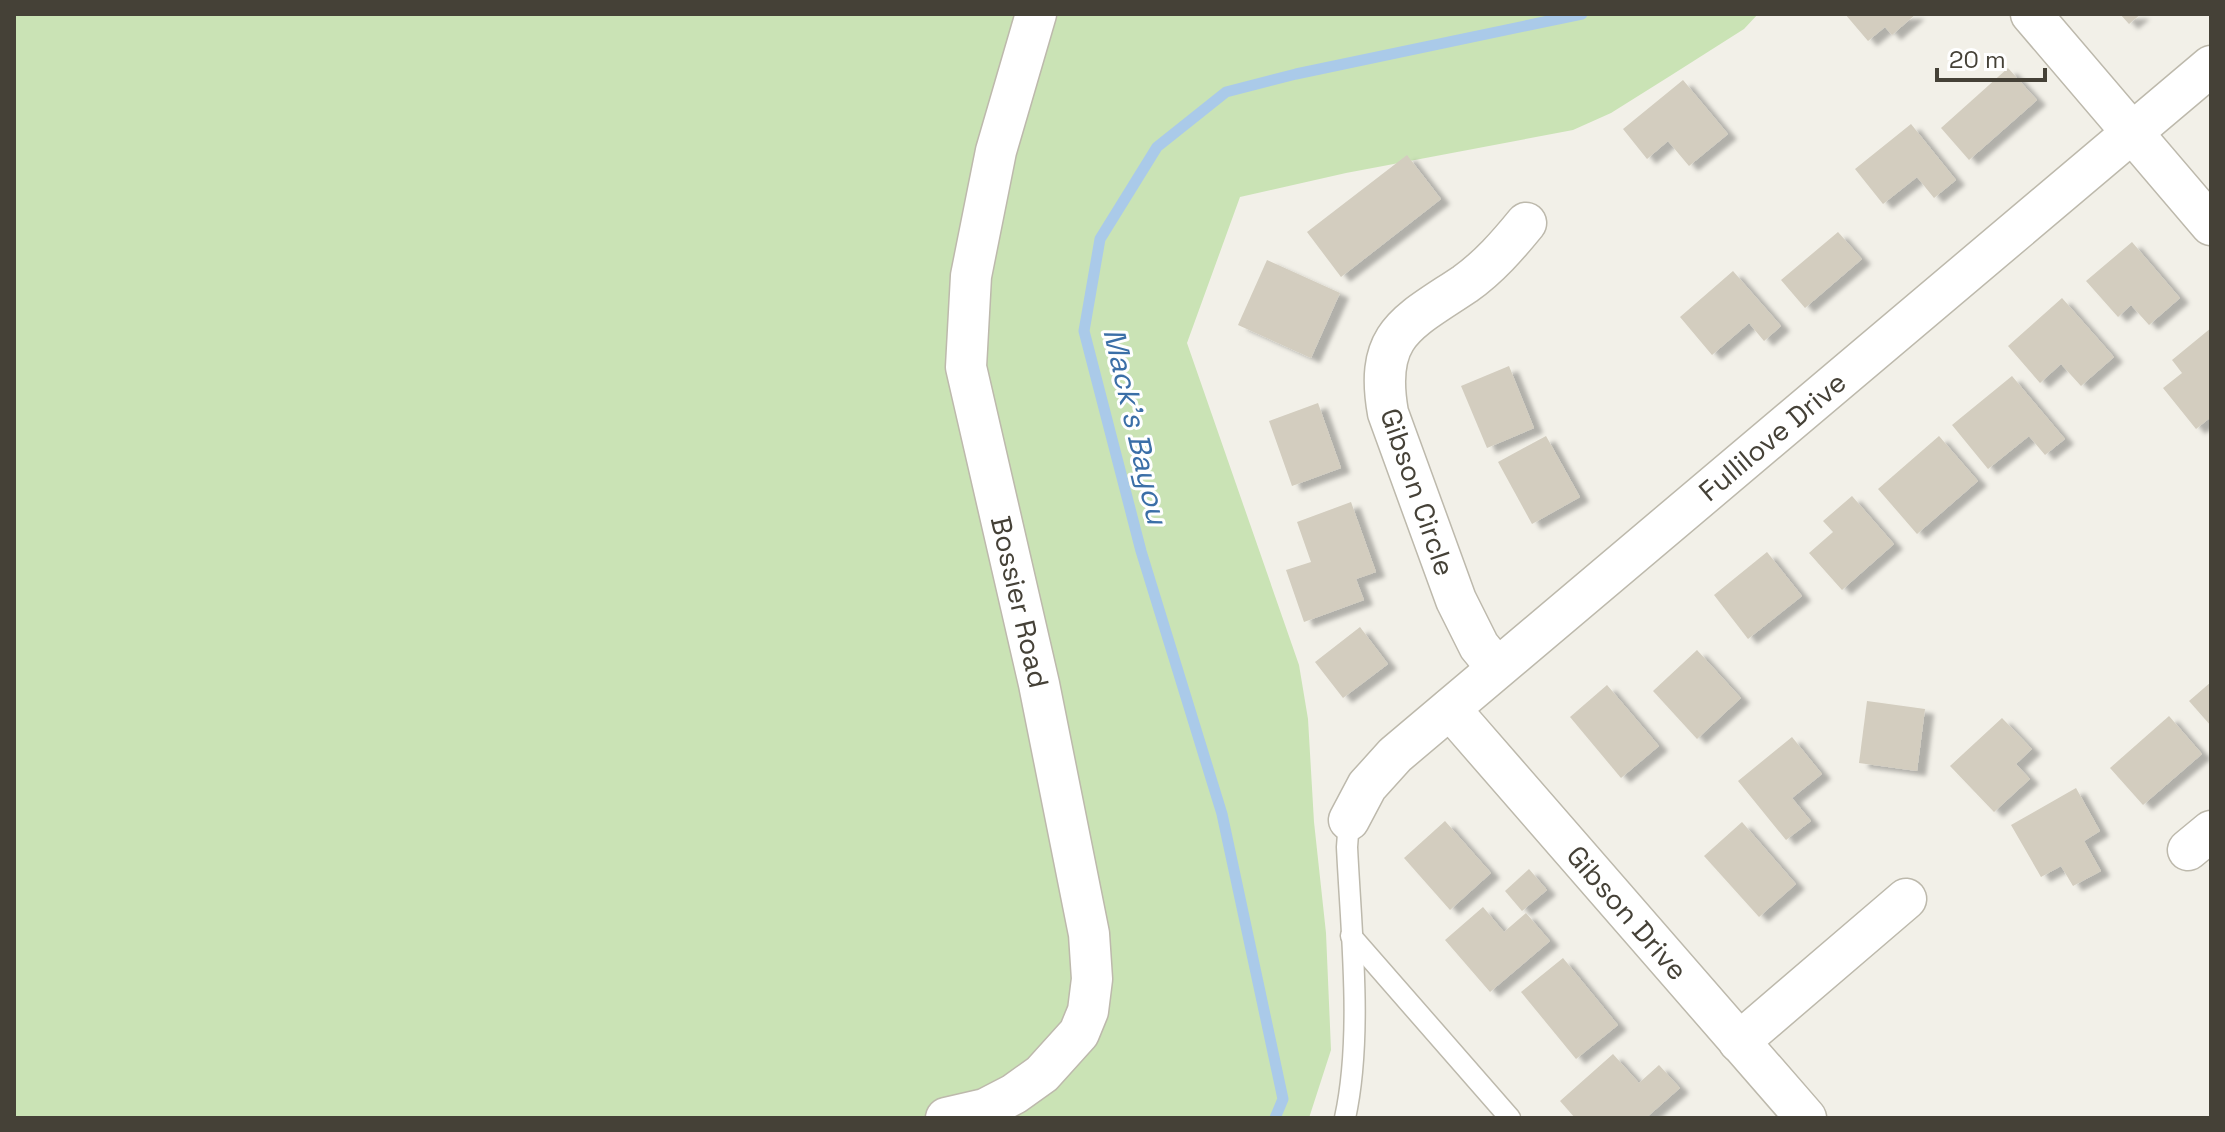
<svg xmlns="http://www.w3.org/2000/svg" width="2225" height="1132" font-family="'Space Grotesk',sans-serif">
  <defs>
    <filter id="shadow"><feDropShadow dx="9" dy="5" stdDeviation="2" flood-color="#0004"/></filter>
  </defs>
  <rect width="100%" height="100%" fill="#f2f0e8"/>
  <!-- green -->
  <path fill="#cae3b5" d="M14,14H1758L1744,29L1670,76L1611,113L1573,130L1346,173L1240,197L1187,343L1299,665L1308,719L1314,822L1326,933L1331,1050L1309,1118H14Z"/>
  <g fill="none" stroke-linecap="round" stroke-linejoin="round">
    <!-- stream -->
    <path stroke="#aacae9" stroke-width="11" d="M1275,1118L1283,1099L1222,814L1141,551L1084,331L1100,239L1157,147L1226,92L1296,74L1582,14"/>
  </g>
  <!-- building -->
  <g fill="#d3cdbf" filter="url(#shadow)">
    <path d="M1845,14H1916L1892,35L1885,27L1868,41Z"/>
    <path d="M2120,14H2141L2129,24Z"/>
    <path d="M2008,68L2037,100L1969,160L1941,128Z"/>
    <path d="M1683,80L1728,134L1689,166L1668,141L1647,159L1623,129Z"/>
    <path d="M1911,124L1956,180L1934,198L1917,177L1883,204L1855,169Z"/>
    <path d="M1407,155L1441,199L1341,277L1307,232Z"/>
    <path d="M1838,232L1862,259L1805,308L1781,280Z"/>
    <path d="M2132,242L2180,298L2149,325L2131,305L2118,317L2086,281Z"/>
    <path d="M1267,260L1340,293L1311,358L1238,325Z"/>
    <path d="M1733,271L1781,326L1764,341L1749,323L1712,355L1680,317Z"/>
    <path d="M2062,298L2114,357L2081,386L2061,364L2040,383L2008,346Z"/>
    <path d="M2211,328V417L2196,429L2163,388L2182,373L2172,360Z"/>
    <path d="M1509,366L1534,428L1487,448L1461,386Z"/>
    <path d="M2012,376L2065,439L2045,455L2029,436L1988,469L1952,425Z"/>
    <path d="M1318,403L1341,468L1292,486L1269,421Z"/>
    <path d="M1546,436L1580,497L1532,524L1498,462Z"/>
    <path d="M1939,436L1978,481L1917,534L1878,489Z"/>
    <path d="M1852,496L1894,544L1842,590L1809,553L1833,532L1823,521Z"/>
    <path d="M1351,502L1376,572L1356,579L1364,600L1304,622L1286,570L1311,562L1297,522Z"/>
    <path d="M1767,552L1802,596L1748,639L1714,595Z"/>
    <path d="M1360,627L1388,664L1343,698L1315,662Z"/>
    <path d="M1697,650L1741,698L1697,739L1653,691Z"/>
    <path d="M2211,682V726L2189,701Z"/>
    <path d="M1607,685L1659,746L1621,778L1570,717Z"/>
    <path d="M1867,701L1925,709L1917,771L1859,763Z"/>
    <path d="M2169,716L2202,754L2143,805L2110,768Z"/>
    <path d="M2002,718L2032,749L2016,764L2030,779L1994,812L1950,766Z"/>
    <path d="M1792,737L1822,774L1792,798L1811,821L1786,840L1738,781Z"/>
    <path d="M2076,788L2100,831L2084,841L2101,871L2073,886L2061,866L2041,877L2011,825Z"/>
    <path d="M1445,821L1491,873L1450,910L1404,858Z"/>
    <path d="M1742,822L1796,884L1759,917L1704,856Z"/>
    <path d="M1529,869L1547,890L1522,911L1505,891Z"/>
    <path d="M1483,907L1504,932L1526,913L1550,941L1490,992L1445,940Z"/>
    <path d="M1563,958L1618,1025L1576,1059L1521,992Z"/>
    <path d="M1613,1054L1639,1083L1659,1065L1680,1088L1646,1118H1575L1560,1101Z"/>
  </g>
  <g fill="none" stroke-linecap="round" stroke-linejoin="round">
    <defs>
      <g id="lane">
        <path d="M1351,936L1510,1118"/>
        <path d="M1345,1118C1363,1036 1351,931 1347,847L1349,820"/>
      </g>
      <g id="street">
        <path d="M2031,14L2211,225"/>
        <path d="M1497,668L1479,646L1456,600L1388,413C1374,334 1407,323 1465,284C1489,267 1508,245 1526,223"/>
        <path id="s1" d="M1450,709L1806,1118"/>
        <path id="s2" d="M1349,820L1367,786L1395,755L2211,66"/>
        <path d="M2188,850L2211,831"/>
        <path d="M1739,1042L1906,899"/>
        <path d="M946,1118L985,1109L1014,1094L1042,1074L1079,1033L1088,1011L1092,979L1089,934L1039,684L966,367L971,276L996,151L1036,14"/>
      </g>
    </defs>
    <!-- lane casing -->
    <use href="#lane" stroke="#bdb9ac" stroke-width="23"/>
    <!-- street casing -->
    <use href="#street" stroke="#bdb9ac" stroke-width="43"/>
    <!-- lane -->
    <use href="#lane" stroke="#fff" stroke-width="20"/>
    <!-- street -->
    <use href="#street" stroke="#fff" stroke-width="40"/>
  </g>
  <g text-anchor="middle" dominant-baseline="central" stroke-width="6" stroke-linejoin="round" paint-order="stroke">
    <!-- street labels -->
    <g font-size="28" fill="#454137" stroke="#fff">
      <text stroke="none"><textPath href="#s2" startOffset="574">Fullilove Drive</textPath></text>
      <text transform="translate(1418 492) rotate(71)">Gibson Circle</text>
      <text transform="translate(1020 602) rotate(77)">Bossier Road</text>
      <text stroke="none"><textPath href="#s1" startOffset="270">Gibson Drive</textPath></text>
    </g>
    <!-- water labels -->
    <g font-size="30" font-style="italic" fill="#3b6fa7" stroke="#fff">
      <text transform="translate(1136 426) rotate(77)">Mack's Bayou</text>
    </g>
  </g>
  <!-- border -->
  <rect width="2225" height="1132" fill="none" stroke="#454137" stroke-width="32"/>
  <!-- scale -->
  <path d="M1937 68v12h108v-12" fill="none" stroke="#454137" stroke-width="4"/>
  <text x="1949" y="68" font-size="24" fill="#454137" stroke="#ffffff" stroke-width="6" paint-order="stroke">20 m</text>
</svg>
